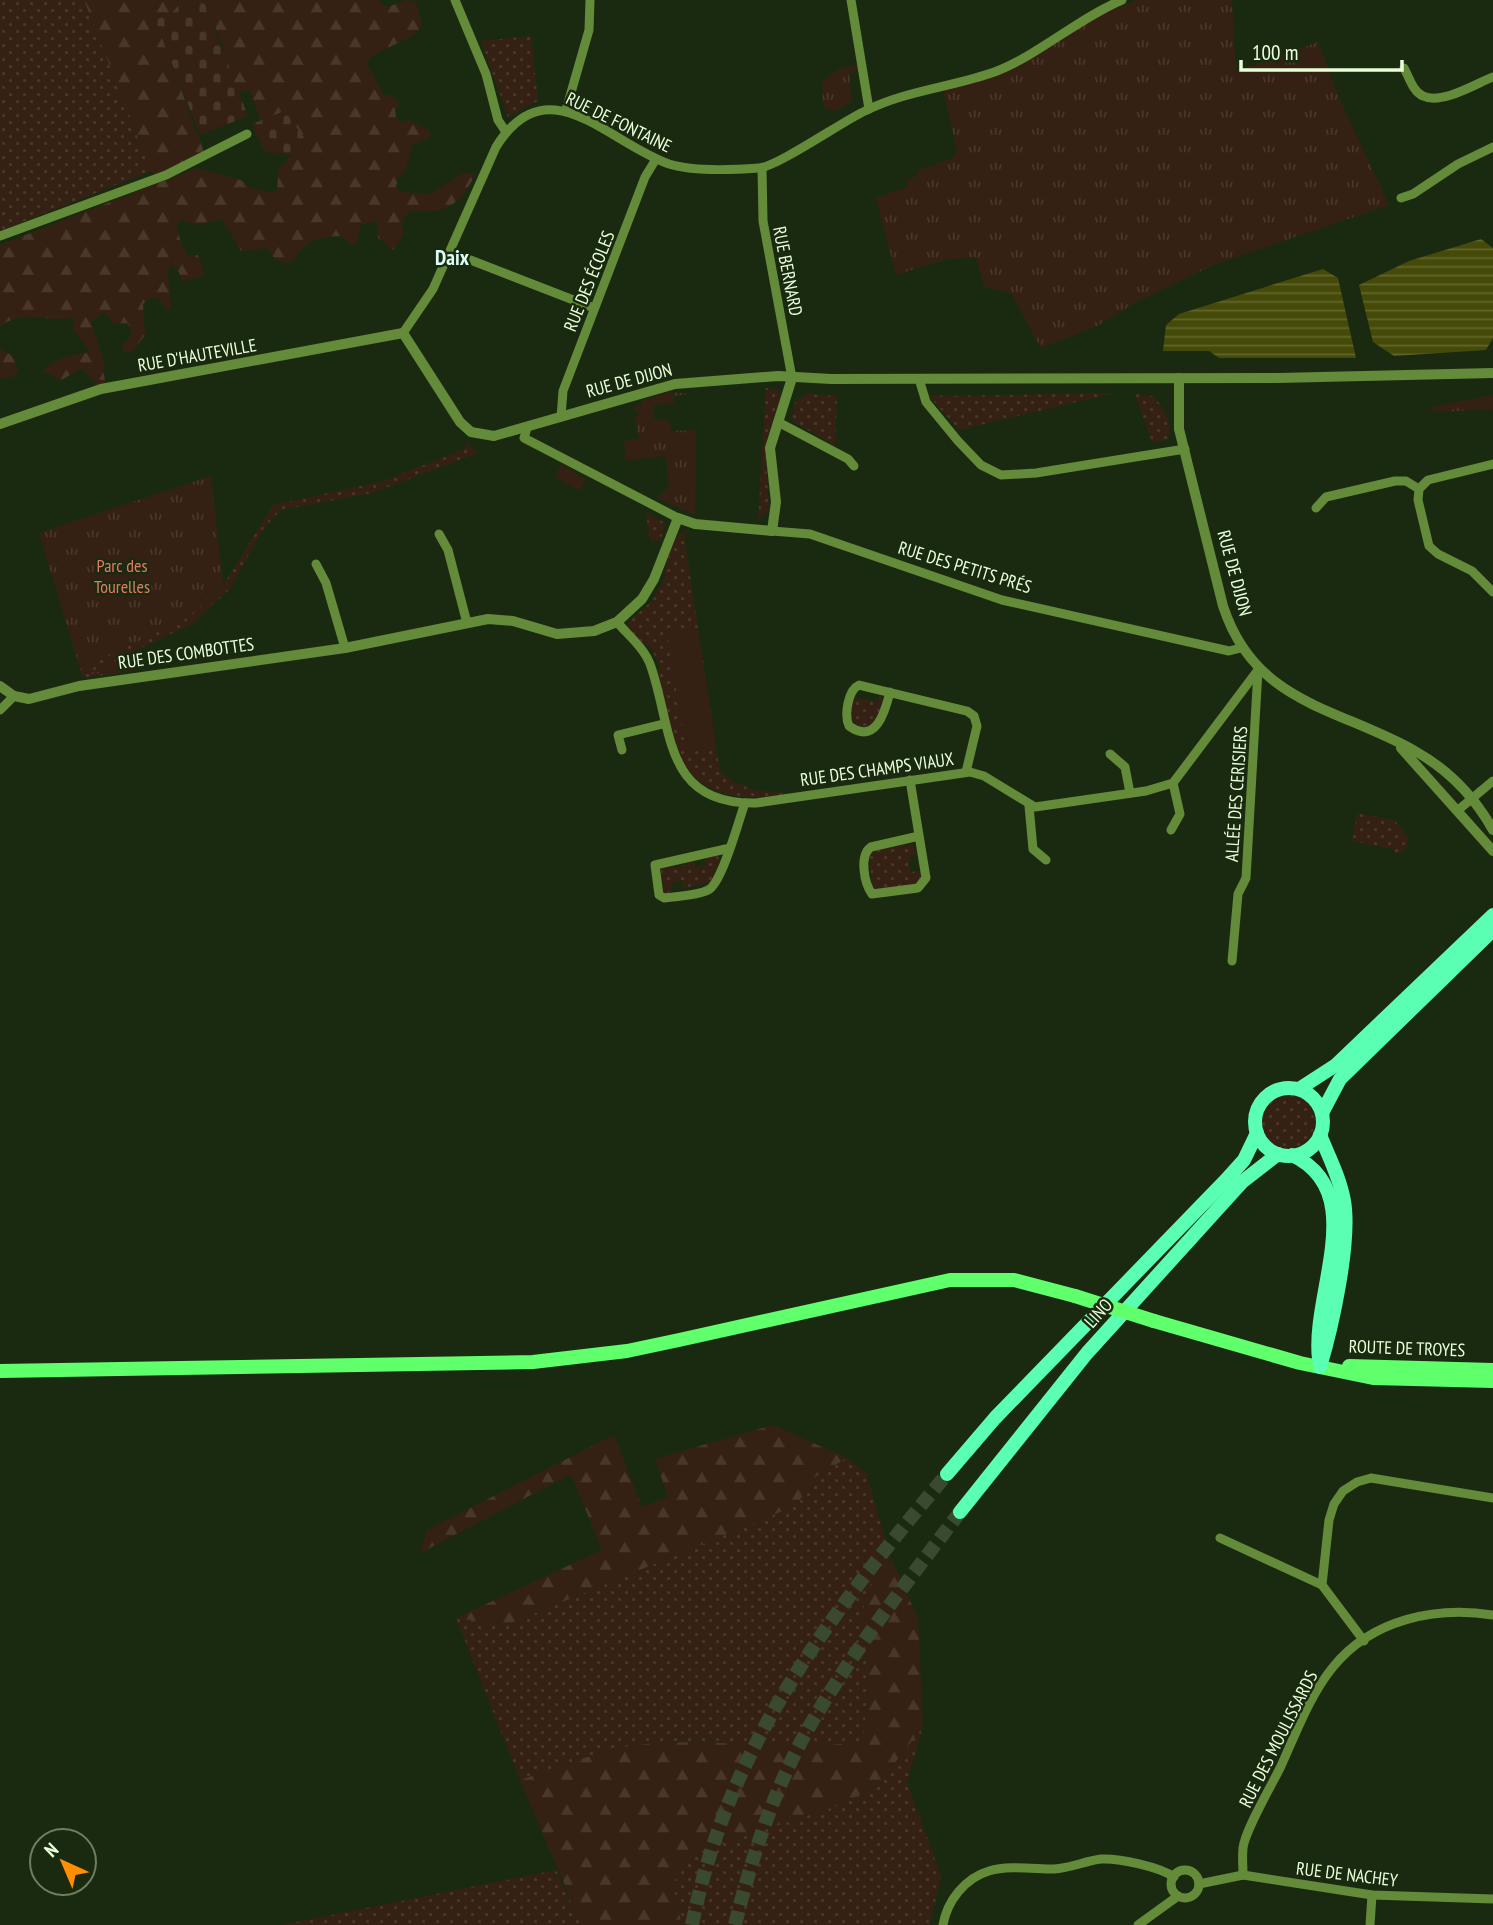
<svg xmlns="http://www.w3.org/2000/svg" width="1493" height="1925" font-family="'PT Sans Narrow',sans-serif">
  <defs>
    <pattern id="grass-dots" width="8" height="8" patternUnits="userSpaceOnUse" patternTransform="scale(1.75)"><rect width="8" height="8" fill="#352113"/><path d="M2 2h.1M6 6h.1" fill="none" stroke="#49372a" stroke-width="1.8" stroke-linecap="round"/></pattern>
    <pattern id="forest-firs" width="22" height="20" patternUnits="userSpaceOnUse" patternTransform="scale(1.75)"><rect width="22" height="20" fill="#352113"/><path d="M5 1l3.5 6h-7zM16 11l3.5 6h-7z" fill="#49372a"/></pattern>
    <pattern id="cemetery-stones" width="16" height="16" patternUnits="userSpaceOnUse" patternTransform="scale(1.75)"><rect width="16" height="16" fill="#352113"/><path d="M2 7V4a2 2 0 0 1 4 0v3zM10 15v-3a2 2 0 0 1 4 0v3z" fill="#49372a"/></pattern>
    <pattern id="park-tufts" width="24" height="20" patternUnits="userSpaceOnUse" patternTransform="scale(1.75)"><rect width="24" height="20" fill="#352113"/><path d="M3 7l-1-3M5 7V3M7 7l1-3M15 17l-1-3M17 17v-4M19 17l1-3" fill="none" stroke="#49372a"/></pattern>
    <pattern id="water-rules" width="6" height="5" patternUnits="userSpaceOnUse" patternTransform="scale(1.75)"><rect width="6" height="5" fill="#454a09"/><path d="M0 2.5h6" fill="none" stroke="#60652c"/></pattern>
  </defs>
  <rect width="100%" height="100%" fill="#1a2a10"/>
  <!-- grass -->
  <g fill="url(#grass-dots)">
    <path d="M0,0H84L151,171L0,231Z"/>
    <path d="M531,36L538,101L508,117L481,41Z"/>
    <path d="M766,388L778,390L781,395L765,446L769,510L758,521Z"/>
    <path d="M1115,393L959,430L928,395L949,396Z"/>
    <path d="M806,394L837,396L835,446L791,420L795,402Z"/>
    <path d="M1135,394L1152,396C1164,405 1174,427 1167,440L1152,442Z"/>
    <path d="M467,443L478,453L372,493L281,510L264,528L229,590L192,624L128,654L133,671L83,678L80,669L187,618L224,584L273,505L384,481L464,449Z"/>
    <path d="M646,512L665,523L661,540L650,541Z"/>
    <path d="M689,531L684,536L720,772L734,782L754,790L796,794C683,809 678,767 658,671L660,666L649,645H644L629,628L628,622L652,601L666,575L664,572L673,542L681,532Z"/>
    <path d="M881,695L884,707L871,726H857L851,716L853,697L876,702Z"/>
    <path d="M1357,813L1394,820L1408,837L1406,850L1397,854L1392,849L1352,841Z"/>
    <path d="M909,844L913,845L918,855L909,856L910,872L921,871L920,880L913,885L876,889L872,884L869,855L873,851Z"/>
    <path d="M717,855L720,860L711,882L684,888L682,880L671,883L672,892L664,893L661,868L666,865L667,868L685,865L684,861L693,860L695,867L706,865L705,857Z"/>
    <circle cx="1288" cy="1121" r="27"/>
    <path d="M847,1458L866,1473L891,1559L867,1591L862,1617L869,1680L863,1741C790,1753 713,1736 638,1745C603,1749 555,1769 520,1780L456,1618L507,1625L797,1505L812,1478Z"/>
    <path d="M923,1726L907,1783L941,1876L930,1925H682L672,1884L696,1852L846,1803L881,1781Z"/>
    <path d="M556,1870L580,1921L577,1925H281Z"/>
  </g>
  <!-- forest -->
  <g fill="url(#forest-firs)">
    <path d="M84,0H378L387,7L407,0L416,2L422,24L417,33L370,57L367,64L384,96L390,94L400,104L395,109L396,118L401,122L408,120L428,129L431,136L412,145L405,172L399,176L396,186L399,192L431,194L461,174L476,173C461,203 446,216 412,210C402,218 400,222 404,234L393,250L378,238L377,221L360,225L357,243H349L341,236C317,237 306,240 293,261L284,263L275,259L267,248L241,251L222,219L198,225L181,220L176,226L182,246L188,255H198L205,275L183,282L177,268L172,265L168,270L171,309L166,311L160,299L151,297L143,304L145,335L132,352L125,353L122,344L128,341L132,330L127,323L113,324L105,312L91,321L105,367L103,371L106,384L98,386L83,369C72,370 68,380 57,380L52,374L43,373C51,357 74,356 90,352L74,330V317C51,325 24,306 0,327V245L197,168L243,181L250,188L270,192L277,190L279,166L286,163L290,154H294L285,111L261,121L249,90L238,92L226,66L224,48L204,2L156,20L205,155L157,175L151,171Z"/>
    <path d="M0,349L13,356L18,370L13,377L0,379Z"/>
    <path d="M773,1425L847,1458L813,1478L797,1505L507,1625L456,1618L602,1550L571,1474L420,1553L427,1530L614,1435L642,1507L668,1497L655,1459Z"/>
    <path d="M891,1559L918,1618L923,1726L881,1781L846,1803L696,1852L672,1884L682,1925H577L580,1921L520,1780C555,1769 603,1749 638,1745C713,1736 790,1754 863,1741L869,1680L862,1617L867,1591Z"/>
  </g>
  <!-- cemetery -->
  <g fill="url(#cemetery-stones)">
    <path d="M204,2L248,116L200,135L155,20L171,14L178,6L189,9Z"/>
    <path d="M285,111L305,139L303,146L294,154L265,152L252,124Z"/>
  </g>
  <!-- park -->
  <g fill="url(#park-tufts)">
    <path d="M1136,0H1232L1236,71L1318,42L1338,96L1389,205L1213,265L1133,304L1099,325L1041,348L1012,294L984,286L976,257L943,260L896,275L876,198L907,187L906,181L918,175L917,171L953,158L957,151L943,89L1001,74L1090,20Z"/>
    <path d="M857,65L858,71L849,73L852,102L834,111L823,107L822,81L841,68Z"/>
    <path d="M669,392L689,394L674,396V403L654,405V419L670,421L671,431L696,430L695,515L657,498L669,487L666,456L626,460L624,441L639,439L635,418L640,413L635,412L634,408L642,405L641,401Z"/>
    <path d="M1493,395V409L1439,412L1428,408Z"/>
    <path d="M211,476L223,584L187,618L80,669L39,533Z"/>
    <path d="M128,655L133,671L89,674Z"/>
  </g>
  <!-- pitch -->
  <g fill="#352113">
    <path d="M561,464L586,479L580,491L555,477Z"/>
    <path d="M697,628L716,746L686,751L667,633Z"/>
  </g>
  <!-- water -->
  <g fill="url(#water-rules)">
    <path d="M1481,239L1493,248V338L1486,350L1394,356L1373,342L1359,285L1409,261Z"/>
    <path d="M1323,269L1338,278L1356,358H1219L1209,351H1163L1166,325L1179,314Z"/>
  </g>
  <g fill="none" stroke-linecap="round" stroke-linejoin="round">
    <!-- trunk-tunnel -->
    <g stroke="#394a2e" stroke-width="14" stroke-dasharray="14 7" stroke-linecap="butt">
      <path d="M692,1925C728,1744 832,1612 947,1474"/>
      <path d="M735,1925C753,1851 778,1777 818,1712C860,1641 911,1577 960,1512"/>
    </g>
    <!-- minor -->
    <g stroke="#638b3a" stroke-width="9">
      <path d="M455,0L486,74L498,120L506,132"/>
      <path d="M851,0L869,109"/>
      <path d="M1404,68C1409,77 1413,92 1423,96C1442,105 1475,84 1493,77"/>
      <path d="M566,110L589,30L590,0"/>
      <path d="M762,168L763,221L792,378"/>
      <path d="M1401,198L1413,194L1458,164L1493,147"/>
      <path d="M0,236L166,175L247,134"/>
      <path d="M450,252L594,308"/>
      <path d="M403,333L433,289L496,147C547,64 607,142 669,164C694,172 732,170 759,168C777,167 843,121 865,111C907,90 954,87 997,71C1038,55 1079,18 1122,0"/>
      <path d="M919,379L926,402L958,441L981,465L1001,475L1036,473L1185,449"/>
      <path d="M561,417L563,391L645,177L656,159"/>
      <path d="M778,422L848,459L854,466"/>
      <path d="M527,428L524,438L678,518"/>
      <path d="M1419,489L1418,500L1429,546L1438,554L1472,571L1493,592"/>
      <path d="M1316,508L1326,497L1395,481H1406L1419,489L1428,480L1493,464"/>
      <path d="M772,531L810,534L1002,600L1229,651L1241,648"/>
      <path d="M439,534L448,550L467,623"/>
      <path d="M316,564L326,583L345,648"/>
      <path d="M617,622C628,635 644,648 650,664C673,727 662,805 756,803L970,772L984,776L1035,807L1146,791L1173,783L1258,670"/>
      <path d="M890,692C885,712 876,745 849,726C844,715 848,690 859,685L967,711L974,716L977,726L966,772"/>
      <path d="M0,710L14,696"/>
      <path d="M622,750L618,735L663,724"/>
      <path d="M1110,754L1125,767L1130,793"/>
      <path d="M910,780L926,878L918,888L872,894C864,883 859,855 871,847L919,836"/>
      <path d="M1029,806L1033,849L1046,860"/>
      <path d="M1457,811L1493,781"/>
      <path d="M1171,830L1180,814L1173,783"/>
      <path d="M730,848L655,865L659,895L664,898C678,896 696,896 708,890C722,884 739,819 745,803"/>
      <path d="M1232,961L1238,894L1246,878L1258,670"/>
      <path d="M1220,1538L1322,1585"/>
      <path d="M1364,1641L1322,1585L1329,1520L1334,1504L1343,1491L1357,1482L1371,1478L1493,1498"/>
      <circle cx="1185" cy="1884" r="14"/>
      <path d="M1243,1875C1243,1866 1242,1857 1243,1848C1245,1830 1272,1785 1281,1766C1296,1733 1310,1695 1333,1667C1372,1619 1436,1606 1493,1615"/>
      <path d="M1199,1884L1243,1875L1372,1895L1493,1899"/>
      <path d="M943,1925C947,1901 965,1878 989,1871C1008,1865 1035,1869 1054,1869C1071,1868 1085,1861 1101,1859C1119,1858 1160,1867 1174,1877"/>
      <path d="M1138,1925L1178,1896"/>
      <path d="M1370,1925L1372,1895"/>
    </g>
    <!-- tertiary -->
    <g stroke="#638b3a" stroke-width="10">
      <path d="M1179,378V429L1223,606C1255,704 1337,707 1415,751C1449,770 1474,796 1493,830"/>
      <path d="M0,424L101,389L403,333L460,422L471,432L494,436L675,384L778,376L831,379L1278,378L1493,373"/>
      <path d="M0,686L14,696L29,699L79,686L345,648L488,619L513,621L557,634L594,631L617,622L642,599L654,579L678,518L695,524L772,531L776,502L770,448L792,378"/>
      <path d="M1401,748L1493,851"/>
    </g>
    <!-- primary -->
    <g stroke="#60ff6c" stroke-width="14">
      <path d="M1154,1321L1300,1363L1373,1378L1493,1381"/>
      <path d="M1349,1366L1493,1370"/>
      <path d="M0,1371L533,1362L627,1351L679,1340L950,1280H1014L1075,1296"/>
    </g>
    <!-- trunk -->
    <g stroke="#5affb3" stroke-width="14">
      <circle cx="1289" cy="1122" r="34"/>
      <path d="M1299,1089L1336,1065L1493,915"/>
      <path d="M1322,1113L1340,1079L1493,930"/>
      <path d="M1292,1155C1371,1192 1311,1293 1319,1359"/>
      <path d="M1320,1367C1332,1327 1351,1242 1344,1201C1340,1178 1329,1157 1320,1135"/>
      <path d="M947,1474L995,1418L1226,1180L1244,1160L1257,1133"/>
      <path d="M960,1512L1087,1353L1242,1182L1278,1154"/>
    </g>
    <!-- primary-bridge -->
    <path stroke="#60ff6c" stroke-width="14" d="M1075,1296L1154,1321"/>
  </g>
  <g text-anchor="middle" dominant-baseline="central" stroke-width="5" stroke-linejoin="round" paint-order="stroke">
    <!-- street labels -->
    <g font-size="18" fill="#eaffd9" stroke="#1a2a10">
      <text transform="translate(619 122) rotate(26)">RUE DE FONTAINE</text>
      <text transform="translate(788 271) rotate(79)">RUE BERNARD</text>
      <text transform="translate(589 281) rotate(-68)">RUE DES ÉCOLES</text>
      <text transform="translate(197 355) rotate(-10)">RUE D'HAUTEVILLE</text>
      <text transform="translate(629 380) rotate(-15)">RUE DE DIJON</text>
      <text transform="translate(965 567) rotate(17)">RUE DES PETITS PRÉS</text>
      <text transform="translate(1235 573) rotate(75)">RUE DE DIJON</text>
      <text transform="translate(186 653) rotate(-8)">RUE DES COMBOTTES</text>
      <text transform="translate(877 769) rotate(-8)">RUE DES CHAMPS VIAUX</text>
      <text transform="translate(1236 794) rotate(-86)">ALLÉE DES CERISIERS</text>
      <text transform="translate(1098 1313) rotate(-48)">LINO</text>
      <text transform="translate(1407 1348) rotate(2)">ROUTE DE TROYES</text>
      <text transform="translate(1278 1739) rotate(-63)">RUE DES MOULISSARDS</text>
      <text transform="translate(1347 1874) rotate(7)">RUE DE NACHEY</text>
    </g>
    <!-- park labels -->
    <g font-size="18" fill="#e47b61" stroke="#1a2a10">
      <text x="122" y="565">Parc des<tspan x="122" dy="21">Tourelles</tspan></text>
    </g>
    <!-- quarter labels -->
    <g font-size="21" font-weight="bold" fill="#dbfff8" stroke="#1a2a10">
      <text x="452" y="257">Daix</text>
    </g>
  </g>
  <!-- north arrow -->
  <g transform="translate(63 1862) rotate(316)"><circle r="33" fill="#1a2a10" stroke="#6d7f60" stroke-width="2"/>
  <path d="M0-5L12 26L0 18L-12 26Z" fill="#ff8e05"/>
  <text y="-10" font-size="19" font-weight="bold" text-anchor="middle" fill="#eaffd9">N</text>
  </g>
  <!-- scale -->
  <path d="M1241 60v10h161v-10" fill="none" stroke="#eaffd9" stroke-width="3.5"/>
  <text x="1252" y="60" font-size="21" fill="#eaffd9" stroke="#1a2a10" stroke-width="5" paint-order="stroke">100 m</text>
</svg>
